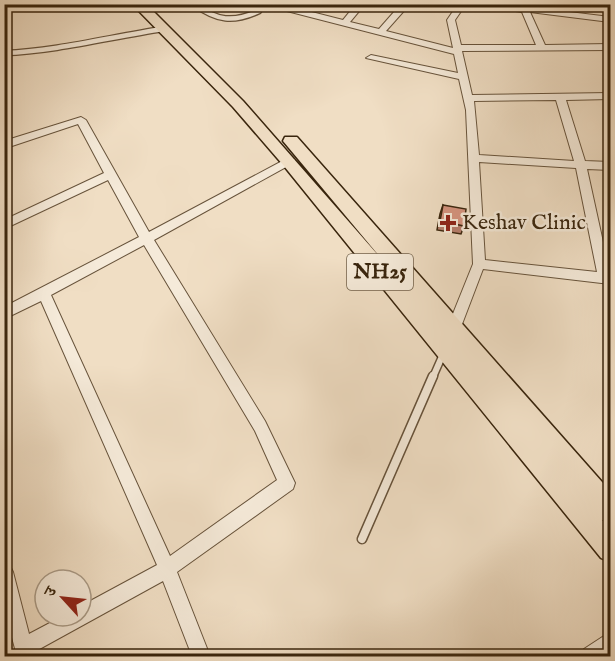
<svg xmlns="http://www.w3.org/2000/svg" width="615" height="661" font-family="'IM FELL English','Noto Serif Devanagari',serif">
  <rect width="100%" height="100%" fill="#f0dec4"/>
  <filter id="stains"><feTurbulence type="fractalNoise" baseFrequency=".00333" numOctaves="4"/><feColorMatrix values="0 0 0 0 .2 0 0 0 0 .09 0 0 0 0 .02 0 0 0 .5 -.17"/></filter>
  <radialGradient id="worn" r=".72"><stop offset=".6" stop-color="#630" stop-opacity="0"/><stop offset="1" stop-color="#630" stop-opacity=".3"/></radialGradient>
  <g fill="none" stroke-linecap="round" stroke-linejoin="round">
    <defs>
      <g id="service-far2">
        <path d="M194,4C217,21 233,23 259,11L261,4"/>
        <path d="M4,53C57,51 110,37 163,29"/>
      </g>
      <path id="service-far1" d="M433,377L444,352"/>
      <path id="service" d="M362,539L433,376"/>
      <g id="minor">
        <path d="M285,4H294L292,7L343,20L356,4H365L350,22L379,29L401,4H410L386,31L453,48L447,20L458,4H466L455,20L461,45H536L522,12L473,4H503L610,17V22L530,12L545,45L610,44V50L462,51L472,95L610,93V99L566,100L585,161L610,162V170L587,169L610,274V284L483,269L456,340L451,342L446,340L444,336L473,264L466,110L459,79L366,58L371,55L458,73L454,54L283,10L282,8ZM556,100L574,161L479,155L474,101ZM479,162L576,168L597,272L485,260Z"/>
        <path d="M81,117L86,120L149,232L286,159H294L295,162L154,240L265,421L295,483L293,489L177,572L210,656H192L163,581L34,652L35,656H17L4,608V563L10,566L13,572L29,634L63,616H81V606L157,565L41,301L4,319V307L139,237L108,180L4,229V220L104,173L78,124L12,146L4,147V141ZM144,245L255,431L277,480L170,556L51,295Z"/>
        <path d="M610,632V652L605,656H582L584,649Z"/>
      </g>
      <path id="primary" d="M132,4H146L243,101L385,263L283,141L285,137H297L610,491V523L602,520L610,529V562L601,558L284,166L233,107Z"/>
    </defs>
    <!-- service-far2 casing -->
    <use href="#service-far2" stroke="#67533b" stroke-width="7"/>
    <!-- service-far1 casing -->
    <use href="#service-far1" stroke="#67533b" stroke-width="9"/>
    <!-- service casing -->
    <use href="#service" stroke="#67533b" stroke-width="11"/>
    <!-- minor casing -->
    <use href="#minor" stroke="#67533b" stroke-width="2"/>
    <!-- primary casing -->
    <use href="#primary" stroke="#39250d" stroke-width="3"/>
    <!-- service-far2 -->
    <use href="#service-far2" stroke="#f5ead9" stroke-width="4.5"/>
    <!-- service-far1 -->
    <use href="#service-far1" stroke="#f5ead9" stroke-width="6"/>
    <!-- service -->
    <use href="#service" stroke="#f5ead9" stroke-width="8"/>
    <!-- minor -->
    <use href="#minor" fill="#f5ead9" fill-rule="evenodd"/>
    <!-- primary -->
    <use href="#primary" fill="#f0dec4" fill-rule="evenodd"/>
  </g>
  <!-- wall -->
  <path fill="#b87f6d" stroke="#39250d" stroke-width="1.5" d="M443,205L464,226L461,234L437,230L440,214Z"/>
  <!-- building -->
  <path fill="#d6947f" stroke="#39250d" stroke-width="1.5" d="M443,205L466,209L464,226L440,221Z"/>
  <!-- markers -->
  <path fill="#8f2418" stroke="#f5ead9" stroke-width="2" d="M445 214h6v6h6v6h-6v6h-6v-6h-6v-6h6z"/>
  <g text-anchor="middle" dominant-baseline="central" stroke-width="5" stroke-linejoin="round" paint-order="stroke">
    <!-- shield labels -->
    <rect fill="#f5ead9" stroke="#71604a" stroke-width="1.5" x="347" y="254" width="66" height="36" rx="4.5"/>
    <g font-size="21" font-weight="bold" fill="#39250d">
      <text x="380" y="272">NH25</text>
    </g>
    <!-- poi labels -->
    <g font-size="22" fill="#39250d" stroke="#f5ead9" text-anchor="start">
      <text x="462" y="223">Keshav Clinic</text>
    </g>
  </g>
  <!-- margin -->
  <rect width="615" height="661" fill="none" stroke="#f0dec4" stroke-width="24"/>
  <rect x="6" y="6" width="603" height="649" fill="none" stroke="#39250d" stroke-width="3"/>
  <rect x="12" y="12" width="591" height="637" fill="none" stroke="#39250d" stroke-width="1.5"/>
  <!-- north arrow -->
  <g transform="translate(63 598) rotate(297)"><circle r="28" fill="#f5ead9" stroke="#aa9b87" stroke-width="1.5"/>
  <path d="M0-4.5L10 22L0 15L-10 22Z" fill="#8f2418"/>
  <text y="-9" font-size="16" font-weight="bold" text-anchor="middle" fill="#39250d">उ</text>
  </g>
  <rect width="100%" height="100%" filter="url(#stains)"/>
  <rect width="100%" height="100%" fill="url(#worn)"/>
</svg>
